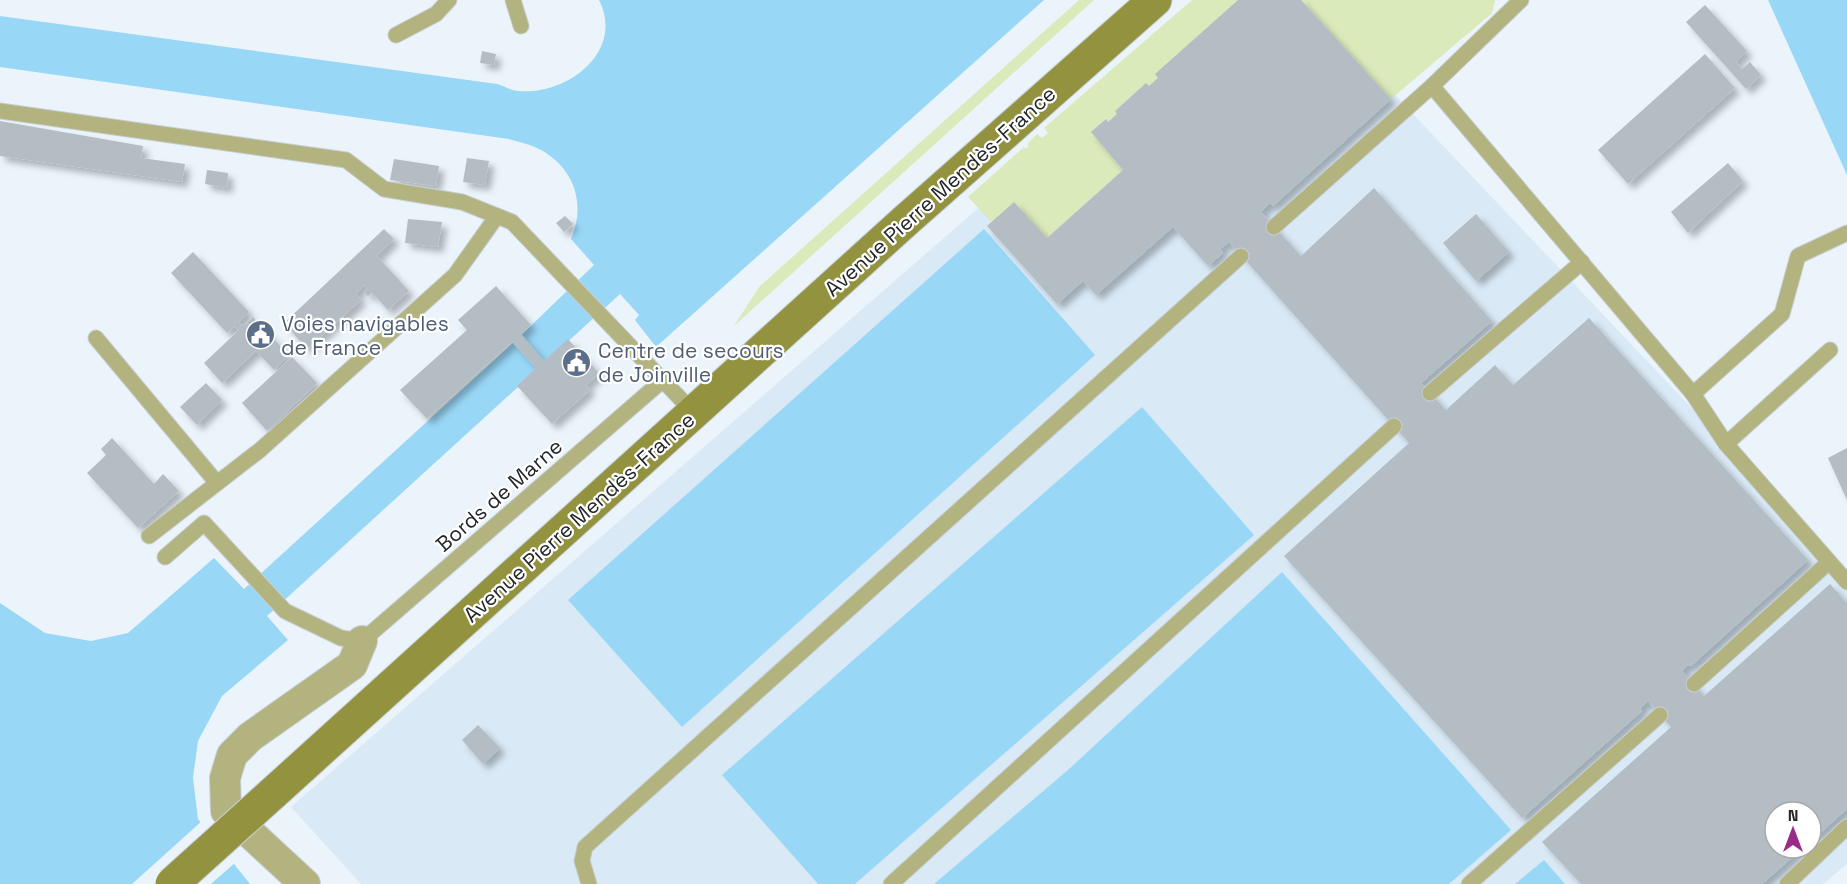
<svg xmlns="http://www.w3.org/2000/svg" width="1847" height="884" font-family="'Space Grotesk',sans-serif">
  <defs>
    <filter id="shadow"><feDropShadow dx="5.5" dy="5.5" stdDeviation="3" flood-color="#0004"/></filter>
  </defs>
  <rect width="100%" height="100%" fill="#ebf4fb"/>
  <!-- built -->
  <path fill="#d9e9f6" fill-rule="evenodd" d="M1217,0H1305L1847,572V864L1823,884H361L291,807ZM1775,812H1811V848H1775Z"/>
  <!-- green -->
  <g fill="#dbeabb">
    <path d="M1079,0H1094L734,326L759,287Z"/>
    <path d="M1192,0H1238L1156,74L1158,78L1149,86L1146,83L1115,111L1117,114L1108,122L1106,119L1091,132L1123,170L1047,238L991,222L968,197L1024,147L1025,149L1029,146L1027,144L1037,134L1042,138L1048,133L1044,128Z"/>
    <path d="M1301,0H1495V1L1492,13L1391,99Z"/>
  </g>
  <!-- water -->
  <g fill="#99d7f7">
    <path d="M599,0H1044L656,347L635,320L639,315L620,294L267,616L288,640L222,696L198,741L193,778L198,819L250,884H0V603L45,633L91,641L128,633L214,558L244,589L513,343L594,265L571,239C586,205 575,169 541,150C532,145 519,142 509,139L0,67V16L497,84C504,86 512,91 519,91C568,95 625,51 599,0Z"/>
    <path d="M1768,0H1847V175Z"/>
    <path d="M984,229L1095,355L682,727L568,600Z"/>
    <path d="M1142,407L1254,535L855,884H818L722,775Z"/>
    <path d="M1282,572L1511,830L1449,884H934L1068,770Z"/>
    <path d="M1544,860L1565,884H1515Z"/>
  </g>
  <!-- pier -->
  <path fill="#ebf4fb" d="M203,820L236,862L211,884H132Z"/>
  <!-- building -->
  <g fill="#b5bdc4" filter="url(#shadow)">
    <path d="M1238,0H1301L1391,99L1273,206L1270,203L1261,212L1301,256L1374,188L1492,321L1421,383L1446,410L1495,365L1513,385L1589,318L1808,560L1691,666L1688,665L1682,671L1704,696L1830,584L1847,603V809L1811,841V812H1775V848H1803L1762,884H1581L1542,842L1671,727L1648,701L1640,709L1642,711L1522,818L1284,556L1409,443L1229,242L1220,249L1223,253L1208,266L1173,227L1096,295L1083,281L1057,304L987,226L1014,202L1047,238L1123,170L1091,132L1106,119L1108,122L1117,114L1115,111L1146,83L1149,86L1158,78L1155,74Z"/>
    <path d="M1705,5L1747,51L1736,62L1742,69L1750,62L1761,75L1746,89L1686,22Z"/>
    <path d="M482,51L496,54L494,65L480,63Z"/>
    <path d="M1705,54L1735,88L1628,184L1598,150Z"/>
    <path d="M0,121L143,146L141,158L185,164L182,182L0,156Z"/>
    <path d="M467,158L489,161L485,185L463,182Z"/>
    <path d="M394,159L439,166L436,186L390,180Z"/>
    <path d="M1728,163L1743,181L1688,233L1671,212Z"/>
    <path d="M207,170L228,173L227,188L205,184Z"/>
    <path d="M1476,214L1509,252L1476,281L1443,243Z"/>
    <path d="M565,216L573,224L564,232L556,223Z"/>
    <path d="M408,219L442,222L438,247L405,243Z"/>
    <path d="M384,229L394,239L377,256L409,291L388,310L372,293L368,296L364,292L367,288L365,285L356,294L361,300L307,349L284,323Z"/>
    <path d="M193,252L249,312L239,322L243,326L253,317L289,355L274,370L256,351L222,383L204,363L239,330L234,327L227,333L171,273Z"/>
    <path d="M496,286L531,325L521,334L544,361L568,339L599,373L586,385L590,390L552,424L517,386L536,368L512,342L427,419L400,390L467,330L458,320Z"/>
    <path d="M292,357L317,383L267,431L242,403Z"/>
    <path d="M206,383L222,400L197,425L180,407Z"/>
    <path d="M112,438L154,484L163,474L179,491L138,528L87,473L106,455L101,449Z"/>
    <path d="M1847,448V500L1828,458Z"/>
    <path d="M478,725L500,748L483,764L462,740Z"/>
  </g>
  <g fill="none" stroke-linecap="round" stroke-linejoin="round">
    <defs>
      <g id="service">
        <path d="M513,0L521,26"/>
        <path d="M1521,0L1432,86L1693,394L1726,444L1847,582"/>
        <path d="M396,35L436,14L449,0"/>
        <path d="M0,111L346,160L384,189L462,202L512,222L694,413"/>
        <path d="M1274,227L1432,86"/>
        <path d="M96,338L217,483"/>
        <path d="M1430,393L1582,262"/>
        <path d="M1693,394L1782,314L1798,256L1847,233"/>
        <path d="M1726,444L1830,350"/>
        <path d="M149,536L260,450L455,275L497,216"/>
        <path d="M165,557L204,523L285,611L341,638L362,641L663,380"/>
        <path d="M1694,684L1829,562"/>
        <path d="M589,884L582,861L585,847L1241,256"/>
        <path d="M891,884L1394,426"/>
        <path d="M1469,884L1660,715"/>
        <path d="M1787,884L1847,827"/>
      </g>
      <path id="minor" d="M305,884L226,811L225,778L232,755L250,737L352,665L362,641"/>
      <path id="secondary" d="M272,794L904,222L1155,0"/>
    </defs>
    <!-- service casing -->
    <use href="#service" stroke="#c7cfd5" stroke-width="17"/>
    <!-- minor casing -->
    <use href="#minor" stroke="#c7cfd5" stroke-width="32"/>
    <!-- secondary casing -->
    <use href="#secondary" stroke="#c7cfd5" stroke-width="35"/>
    <!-- service -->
    <use href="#service" stroke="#b2b37e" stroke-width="15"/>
    <!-- minor -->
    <use href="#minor" stroke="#b2b37e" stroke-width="30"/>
    <!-- secondary -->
    <use href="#secondary" stroke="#93933f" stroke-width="33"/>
    <defs>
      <path id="secondary-bridge" d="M172,884L272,794"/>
    </defs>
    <!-- secondary-bridge casing -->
    <use href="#secondary-bridge" stroke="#c7cfd5" stroke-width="35" stroke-linecap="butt"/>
    <!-- secondary-bridge -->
    <use href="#secondary-bridge" stroke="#93933f" stroke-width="33"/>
  </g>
  <!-- icons -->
  <defs>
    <symbol id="civic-disc" viewBox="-11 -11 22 22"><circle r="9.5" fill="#5c6f8a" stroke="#fff"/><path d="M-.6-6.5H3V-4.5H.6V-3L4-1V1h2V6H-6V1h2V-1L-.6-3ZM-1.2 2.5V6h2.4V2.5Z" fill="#fff"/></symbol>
  </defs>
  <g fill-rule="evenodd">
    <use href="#civic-disc" x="244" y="318" width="33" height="33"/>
    <use href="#civic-disc" x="560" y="346" width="33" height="33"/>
  </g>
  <g text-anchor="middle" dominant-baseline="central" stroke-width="4.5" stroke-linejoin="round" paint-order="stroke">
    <!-- street labels -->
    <g font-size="21" fill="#222628" stroke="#fff">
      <text transform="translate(940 191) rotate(-42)">Avenue Pierre Mendès-France</text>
      <text transform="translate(499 495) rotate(-41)">Bords de Marne</text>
      <text transform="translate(579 517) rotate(-42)">Avenue Pierre Mendès-France</text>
    </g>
    <!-- service labels -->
    <g font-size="21" fill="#4e5e75" stroke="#fff" text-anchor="start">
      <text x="281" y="323">Voies navigables<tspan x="281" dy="24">de France</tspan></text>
      <text x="598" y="350">Centre de secours<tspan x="598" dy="24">de Joinville</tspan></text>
    </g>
  </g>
  <!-- north arrow -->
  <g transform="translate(1793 830)"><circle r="28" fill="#ffffff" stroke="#a7a8a9" stroke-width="1.5"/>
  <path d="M0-4.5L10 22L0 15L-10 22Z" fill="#9a2a88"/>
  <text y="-9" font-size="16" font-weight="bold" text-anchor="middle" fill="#222628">N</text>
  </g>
</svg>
